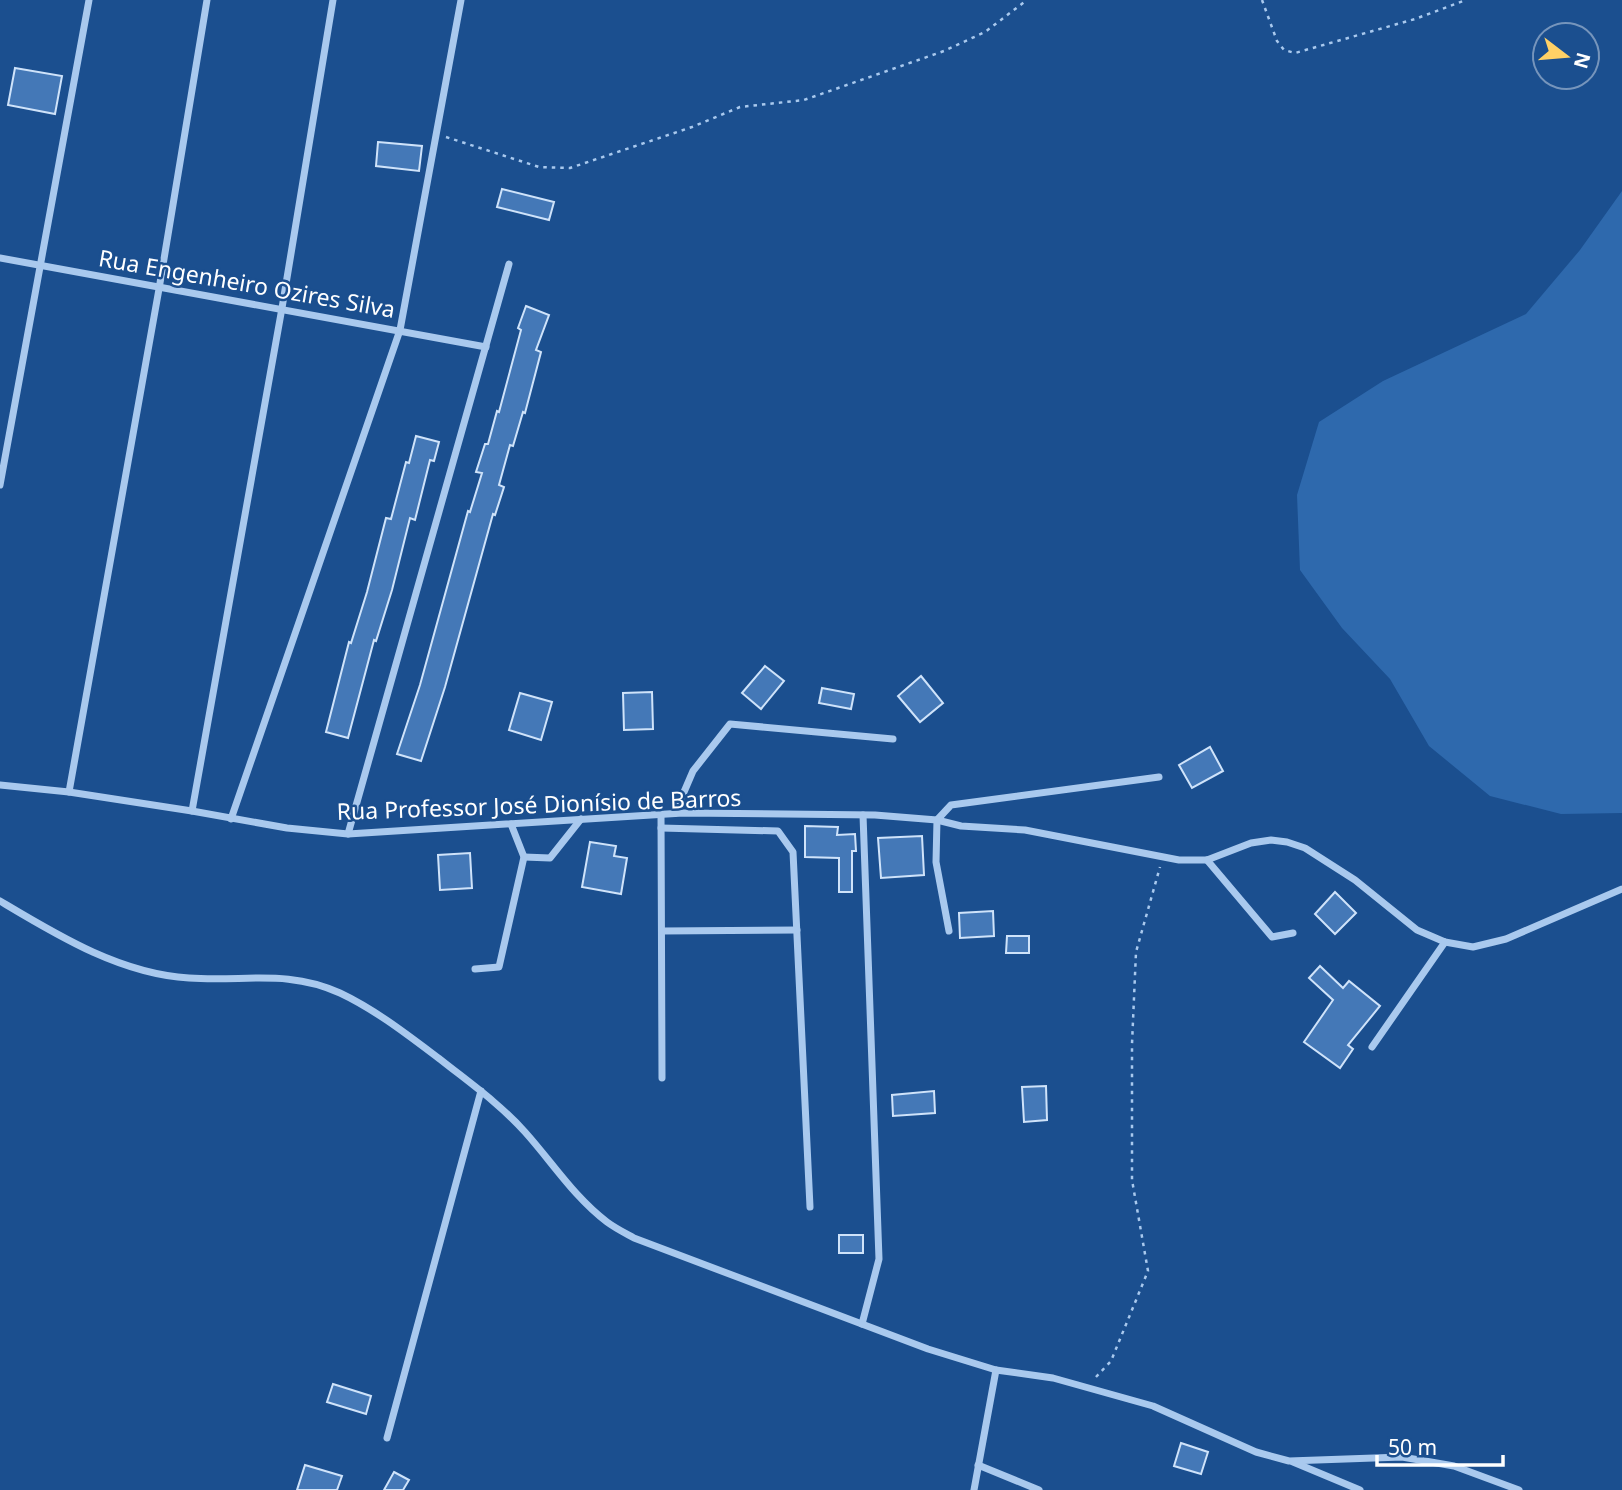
<svg xmlns="http://www.w3.org/2000/svg" width="1622" height="1490" font-family="'Noto Sans',sans-serif">
  <rect width="100%" height="100%" fill="#1b4f8f"/>
  <!-- green -->
  <path fill="#2e69ad" d="M1622,191V813L1561,814L1490,796L1429,746L1390,679L1342,628L1300,570L1297,495L1319,422L1383,381L1526,314L1580,250Z"/>
  <!-- building -->
  <g fill="#4478b7" stroke="#cfe3fa" stroke-width="2">
    <path d="M15,68L62,76L55,114L8,105Z"/>
    <path d="M378,142L422,146L419,171L376,166Z"/>
    <path d="M502,189L554,202L549,220L497,207Z"/>
    <path d="M526,306L549,315L536,350L541,352L525,413L523,412L513,446L510,445L499,485L504,487L495,515L493,514L445,687L421,761L397,754L420,685L468,511L470,512L482,473L476,472L485,444H488L497,411L499,412L521,330L518,328Z"/>
    <path d="M416,436L439,442L434,461L430,460L415,520L410,518L392,590L376,641L374,640L348,738L326,732L349,642L351,643L367,592L386,518L391,519L406,462L409,463Z"/>
    <path d="M765,666L784,681L761,709L742,693Z"/>
    <path d="M921,676L943,703L920,722L898,696Z"/>
    <path d="M822,688L854,694L851,709L819,703Z"/>
    <path d="M652,692L653,729L624,730L623,693Z"/>
    <path d="M520,693L552,702L541,740L509,730Z"/>
    <path d="M1210,747L1223,771L1192,788L1179,765Z"/>
    <path d="M805,826L838,827L837,835L855,834L856,851H852V892H839V858L805,857Z"/>
    <path d="M922,836L924,875L881,878L878,838Z"/>
    <path d="M590,842L616,846L614,856L627,858L621,894L582,887Z"/>
    <path d="M470,853L472,888L440,890L438,855Z"/>
    <path d="M1335,892L1356,913L1335,934L1315,914Z"/>
    <path d="M993,911L994,936L960,938L959,913Z"/>
    <path d="M1007,936H1029V953H1006Z"/>
    <path d="M1320,966L1343,988L1349,981L1380,1006L1348,1045L1353,1049L1340,1068L1304,1042L1333,1000L1309,978Z"/>
    <path d="M1046,1086L1047,1120L1024,1122L1022,1087Z"/>
    <path d="M934,1091L935,1113L893,1116L892,1095Z"/>
    <rect x="839" y="1235" width="24" height="18"/>
    <path d="M333,1384L371,1396L366,1414L327,1402Z"/>
    <path d="M1181,1443L1208,1452L1201,1474L1174,1466Z"/>
    <path d="M305,1465L342,1476L337,1490H297Z"/>
    <path d="M394,1472L409,1480L403,1490H384Z"/>
  </g>
  <g fill="none" stroke-linecap="round" stroke-linejoin="round">
    <!-- path -->
    <g stroke="#a9c9ee" stroke-width="2.5" stroke-dasharray="3.5 5" stroke-linecap="butt">
      <path d="M1262,0L1277,41L1284,50L1295,53L1415,19L1466,0"/>
      <path d="M446,137L539,167L570,168L692,127L740,107L804,100L944,51L985,32L1027,0"/>
      <path d="M1096,1377L1111,1361L1148,1271L1132,1180V1044L1136,952L1160,867"/>
    </g>
    <!-- street -->
    <g stroke="#a9c9ee" stroke-width="7">
      <path d="M0,258L486,347"/>
      <path d="M0,485L89,0"/>
      <path d="M0,785L69,792L192,811L287,828L348,834L683,813L875,815L937,820L961,826L1025,830L1179,860H1207L1251,843L1271,840L1287,842L1305,848L1355,880L1417,930L1445,942L1473,947L1506,939L1622,889"/>
      <path d="M69,792L159,289L207,0"/>
      <path d="M192,811L282,308L333,0"/>
      <path d="M675,813L693,771L730,724L893,739"/>
      <path d="M661,814L662,1078"/>
      <path d="M231,819L400,330L461,0"/>
      <path d="M661,828L778,831L793,852L810,1207"/>
      <path d="M348,834L509,264"/>
      <path d="M524,857L550,858L581,819"/>
      <path d="M1207,860L1272,937L1293,933"/>
      <path d="M0,901C57,935 120,974 189,978C244,982 287,969 340,993C376,1010 409,1036 441,1060C470,1083 500,1104 525,1132C552,1162 574,1197 607,1222C615,1228 625,1233 634,1238L928,1349L996,1370L1053,1378L1153,1406L1256,1452L1289,1461L1402,1457L1454,1466L1519,1490"/>
      <path d="M662,931L797,930"/>
      <path d="M949,931L936,862L937,820L951,805L1159,777"/>
      <path d="M475,969L499,967L524,857L511,824"/>
      <path d="M1372,1047L1445,942"/>
      <path d="M862,1324L879,1259L863,815"/>
      <path d="M387,1438L481,1091"/>
      <path d="M1293,1462L1360,1490"/>
      <path d="M978,1465L1039,1490"/>
      <path d="M974,1490L996,1370"/>
    </g>
  </g>
  <g text-anchor="middle" dominant-baseline="central" stroke-width="5" stroke-linejoin="round" paint-order="stroke">
    <!-- street labels -->
    <g font-size="23" fill="#fff" stroke="#1b4f8f">
      <text transform="translate(247 283) rotate(10)">Rua Engenheiro Ozires Silva</text>
      <text transform="translate(539 804) rotate(-2)">Rua Professor José Dionísio de Barros</text>
    </g>
  </g>
  <!-- north arrow -->
  <g transform="translate(1566 56) rotate(106)"><circle r="33" fill="#1b4f8f" stroke="#7695bc" stroke-width="2"/>
  <path d="M0-5L12 26L0 18L-12 26Z" fill="#ffd166"/>
  <text y="-10" font-size="19" font-weight="bold" text-anchor="middle" fill="#ffffff">N</text>
  </g>
  <!-- scale -->
  <path d="M1377 1455v10h126v-10" fill="none" stroke="#ffffff" stroke-width="3.5"/>
  <text x="1388" y="1455" font-size="21" fill="#ffffff" stroke="#1b4f8f" stroke-width="5" paint-order="stroke">50 m</text>
</svg>
